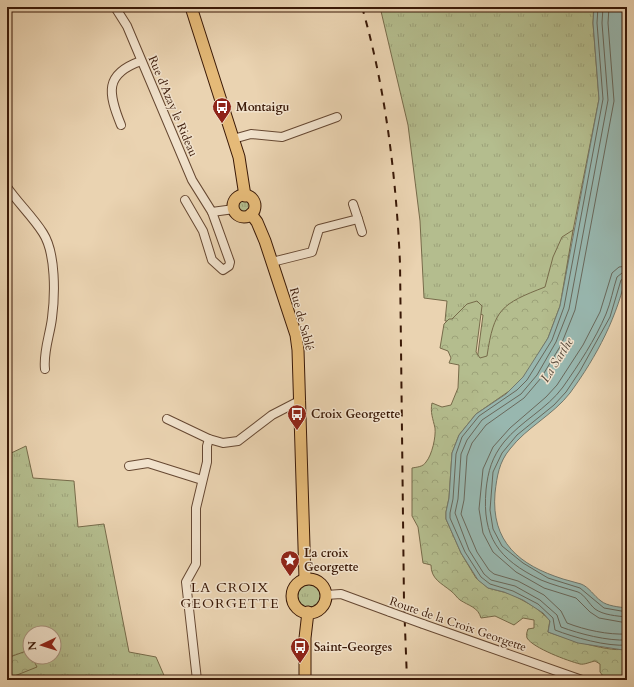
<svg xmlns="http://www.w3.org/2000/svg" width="634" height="687" font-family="Cardo,serif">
  <defs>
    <pattern id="grass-tufts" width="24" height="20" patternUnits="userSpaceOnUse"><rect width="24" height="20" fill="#b4bd8e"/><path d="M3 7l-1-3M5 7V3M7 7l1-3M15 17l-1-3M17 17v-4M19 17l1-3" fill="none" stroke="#9ca279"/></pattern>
    <pattern id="forest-crowns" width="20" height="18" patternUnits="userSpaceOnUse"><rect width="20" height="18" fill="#b4bd8e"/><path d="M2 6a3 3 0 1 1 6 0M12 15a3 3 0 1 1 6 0" fill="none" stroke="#9ca279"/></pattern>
  </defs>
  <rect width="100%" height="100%" fill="#ead3b1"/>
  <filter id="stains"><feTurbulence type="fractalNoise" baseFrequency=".005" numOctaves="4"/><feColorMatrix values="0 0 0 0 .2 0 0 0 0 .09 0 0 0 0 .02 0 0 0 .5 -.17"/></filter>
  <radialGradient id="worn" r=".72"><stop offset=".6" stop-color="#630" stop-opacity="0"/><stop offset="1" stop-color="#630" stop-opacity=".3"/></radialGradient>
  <!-- grass -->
  <g fill="url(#grass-tufts)" stroke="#776b4a" fill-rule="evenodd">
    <path d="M380,7H594L593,23L599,99L570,246L565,284L475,376L483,315L471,310L466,321H445L447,301L424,298L420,221L408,125Z"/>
    <circle cx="244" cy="206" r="5.5"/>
    <path d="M26,446L33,478L74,481L78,527L104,524L129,652L156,657L166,680H7V455ZM30,633H54V657H30Z"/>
    <circle cx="309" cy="596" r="14"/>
  </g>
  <!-- forest -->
  <g fill="url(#forest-crowns)" stroke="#776b4a">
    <path d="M573,230L560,306L548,338L530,369L515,387L476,414L459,435L452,453L449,498L446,512V519L461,553L476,578L488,588L511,594L535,607L550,620L548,632C562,637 615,655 627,648V667L624,670L627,671L626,680H606L600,672V664L595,661C590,662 584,665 580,664C568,661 533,648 527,638C526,634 527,632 528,629L534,628V620L523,618L514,625L495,616L481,618C478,607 469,606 460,600C457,598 455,594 451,591C441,583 431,579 431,565L423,563L418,527L412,516V468C417,467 423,467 426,462C432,455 436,437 435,428C433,419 430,412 432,403L442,407L451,405L458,388L459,365L449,363L451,358L448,351L440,348L444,324L449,319H452L467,304L477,301L482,306L476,352L480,358L487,356C494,309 501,304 545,287L553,257L562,237Z"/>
    <path d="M29,650L30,657H32L37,667L7,679V658Z"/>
  </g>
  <!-- water -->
  <path fill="#98b7af" stroke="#72786c" d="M594,7H627V271C618,316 597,356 570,393C553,415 527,427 510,449C499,462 497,476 495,493C491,542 519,565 563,579C569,581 575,582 581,584C589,587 594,596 601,601C607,606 619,607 627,608V648L623,650L578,643L548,632L550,621L543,613L523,600L504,592L488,588L478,580L461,553L446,519V512L449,498L452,453L459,435L476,414L506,394L523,377L548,338L560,306L599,99L593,23Z"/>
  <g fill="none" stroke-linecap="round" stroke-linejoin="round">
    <!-- shore -->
    <g stroke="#69685b" stroke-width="1">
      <path d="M598,7L597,23L603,99L564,307L552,340L527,380L517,390L479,416L462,437L456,454L453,499L450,513V518L465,552L481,577L490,584L513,591L538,604L553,618L555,630C573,637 607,647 627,645"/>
      <path d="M603,7L602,23L608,100L569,309L556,342L537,375L521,394L482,420L467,440L461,454L458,499L455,513L469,550L484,574L491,580L515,586L540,600L557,615L561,627C580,634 607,641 627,640"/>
      <path d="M609,7L608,23L614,101L575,310L561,345L541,378L524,398L486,425L472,443L467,456L464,500L461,514L477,552L489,570L494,574L518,581L544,595L561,611L567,623C585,630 608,635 627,634"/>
      <path d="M627,266L619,267L612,273L600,312L583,345L557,385L546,397L510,428L493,447L483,469L479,509L483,533L493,552L516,572L544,588L576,598L590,612L599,618L627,623"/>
      <path d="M627,272L622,273L617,277C613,289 611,302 606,314C595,340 579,364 563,387C547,409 521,421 504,442C492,457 488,471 486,490C482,537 498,559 541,580C553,585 565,588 578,592C585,595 589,604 595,609C603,615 617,616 627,617"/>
      <path d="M627,277L621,280L610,317L580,371L566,392L554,405L517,435L502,453L493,472L490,510L493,529L502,546L523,563L548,578L580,588L604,608L627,612"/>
    </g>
    <defs>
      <g id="minor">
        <path d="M115,7L127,26L192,180L212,212L234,209"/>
        <path d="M121,125C108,93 104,74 141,61"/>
        <path d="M233,139L251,134L282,137L337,117"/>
        <path d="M7,187C18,203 33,217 43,233C56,253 55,295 52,318C50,335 43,352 45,369"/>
        <path d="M185,200L203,231L212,260L223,270L229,266L230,262L212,212"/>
        <path d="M358,219L362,232"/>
        <path d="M272,262L312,252L319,229L358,219L353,204"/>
        <path d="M167,419L209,439L223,443L238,441L272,415L301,400"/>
        <path d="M129,466L148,463L202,480"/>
        <path d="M326,595L341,594L390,612"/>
        <path d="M423,624L582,680"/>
        <path d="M197,680L186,582L196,564V508L207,462V446L209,439"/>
      </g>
      <g id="major">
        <path d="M191,7L239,157L245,196"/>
        <circle cx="244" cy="206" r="11"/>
        <path d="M251,214L257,222L265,241L296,335L298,350L305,579"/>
        <circle cx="309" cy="596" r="17"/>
        <path d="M305,680V638L308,612"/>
      </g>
    </defs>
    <!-- minor casing -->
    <use href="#minor" stroke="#664832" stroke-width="10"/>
    <!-- major casing -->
    <use href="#major" stroke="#3a1907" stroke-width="13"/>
    <!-- minor -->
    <use href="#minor" stroke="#f1e2cc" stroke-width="8"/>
    <!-- major -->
    <use href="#major" stroke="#e5ba78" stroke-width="11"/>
    <!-- rail -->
    <path stroke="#3a1907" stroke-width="2" stroke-dasharray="7 7" stroke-linecap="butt" d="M362,7C386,90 396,177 400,263L404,602L407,680"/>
    <defs>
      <path id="minor-bridge" d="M390,612L423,624"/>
    </defs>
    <!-- minor-bridge casing -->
    <use href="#minor-bridge" stroke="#664832" stroke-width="10" stroke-linecap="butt"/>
    <!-- minor-bridge -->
    <use href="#minor-bridge" stroke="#f1e2cc" stroke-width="8"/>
  </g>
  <!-- icons -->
  <defs>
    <symbol id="bus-pin" viewBox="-11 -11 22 30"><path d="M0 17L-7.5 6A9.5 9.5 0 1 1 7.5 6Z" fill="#8f2418" stroke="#f1e2cc"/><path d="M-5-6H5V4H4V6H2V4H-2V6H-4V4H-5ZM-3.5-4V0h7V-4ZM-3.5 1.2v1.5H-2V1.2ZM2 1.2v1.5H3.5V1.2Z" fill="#fff"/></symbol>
    <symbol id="sight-pin" viewBox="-11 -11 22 30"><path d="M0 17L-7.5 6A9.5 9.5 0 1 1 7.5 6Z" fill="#8f2418" stroke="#f1e2cc"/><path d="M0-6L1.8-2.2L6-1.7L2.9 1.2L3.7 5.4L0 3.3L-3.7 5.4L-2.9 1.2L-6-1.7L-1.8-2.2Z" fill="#fff"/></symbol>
  </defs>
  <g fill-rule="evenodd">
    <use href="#bus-pin" x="211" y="96" width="22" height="30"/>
    <use href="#bus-pin" x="286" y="403" width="22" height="30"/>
    <use href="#sight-pin" x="279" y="549" width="22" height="30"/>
    <use href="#bus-pin" x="289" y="636" width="22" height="30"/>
  </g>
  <g text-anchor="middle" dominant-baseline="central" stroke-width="3" stroke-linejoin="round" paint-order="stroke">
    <!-- street labels -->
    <g font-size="12" fill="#3a1907" stroke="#f1e2cc">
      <text transform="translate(173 106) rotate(67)">Rue d'Azay le Rideau</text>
      <text transform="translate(302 319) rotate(75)">Rue de Sablé</text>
      <text transform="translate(458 624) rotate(19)">Route de la Croix Georgette</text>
    </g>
    <!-- poi labels -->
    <g font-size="12" font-weight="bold" fill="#3a1907" stroke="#f1e2cc" text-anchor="start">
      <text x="236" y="107">Montaigu</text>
      <text x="311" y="414">Croix Georgette</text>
      <text x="304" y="553">La croix<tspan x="304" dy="14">Georgette</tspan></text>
      <text x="314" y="647">Saint-Georges</text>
    </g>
    <!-- water labels -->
    <g font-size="13" font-style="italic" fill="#564839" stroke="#f1e2cc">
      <text transform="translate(557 360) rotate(-58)">La Sarthe</text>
    </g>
    <!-- quarter labels -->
    <g font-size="14" letter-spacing="1" fill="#3a1907" stroke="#f1e2cc">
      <text x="230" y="587">LA CROIX<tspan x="230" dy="16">GEORGETTE</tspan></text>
    </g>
  </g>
  <!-- margin -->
  <rect width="634" height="687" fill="none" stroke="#ead3b1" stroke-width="24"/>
  <rect x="8" y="8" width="618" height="671" fill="none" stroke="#3a1907" stroke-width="2"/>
  <rect x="12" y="12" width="610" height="663" fill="none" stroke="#3a1907"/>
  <!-- north arrow -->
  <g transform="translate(42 645) rotate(266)"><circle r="19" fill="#f1e2cc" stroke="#a8927d"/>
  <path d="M0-3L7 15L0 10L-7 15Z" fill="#8f2418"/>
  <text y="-6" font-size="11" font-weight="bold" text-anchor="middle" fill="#3a1907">N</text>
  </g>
  <rect width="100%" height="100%" filter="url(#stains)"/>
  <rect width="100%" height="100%" fill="url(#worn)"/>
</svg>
